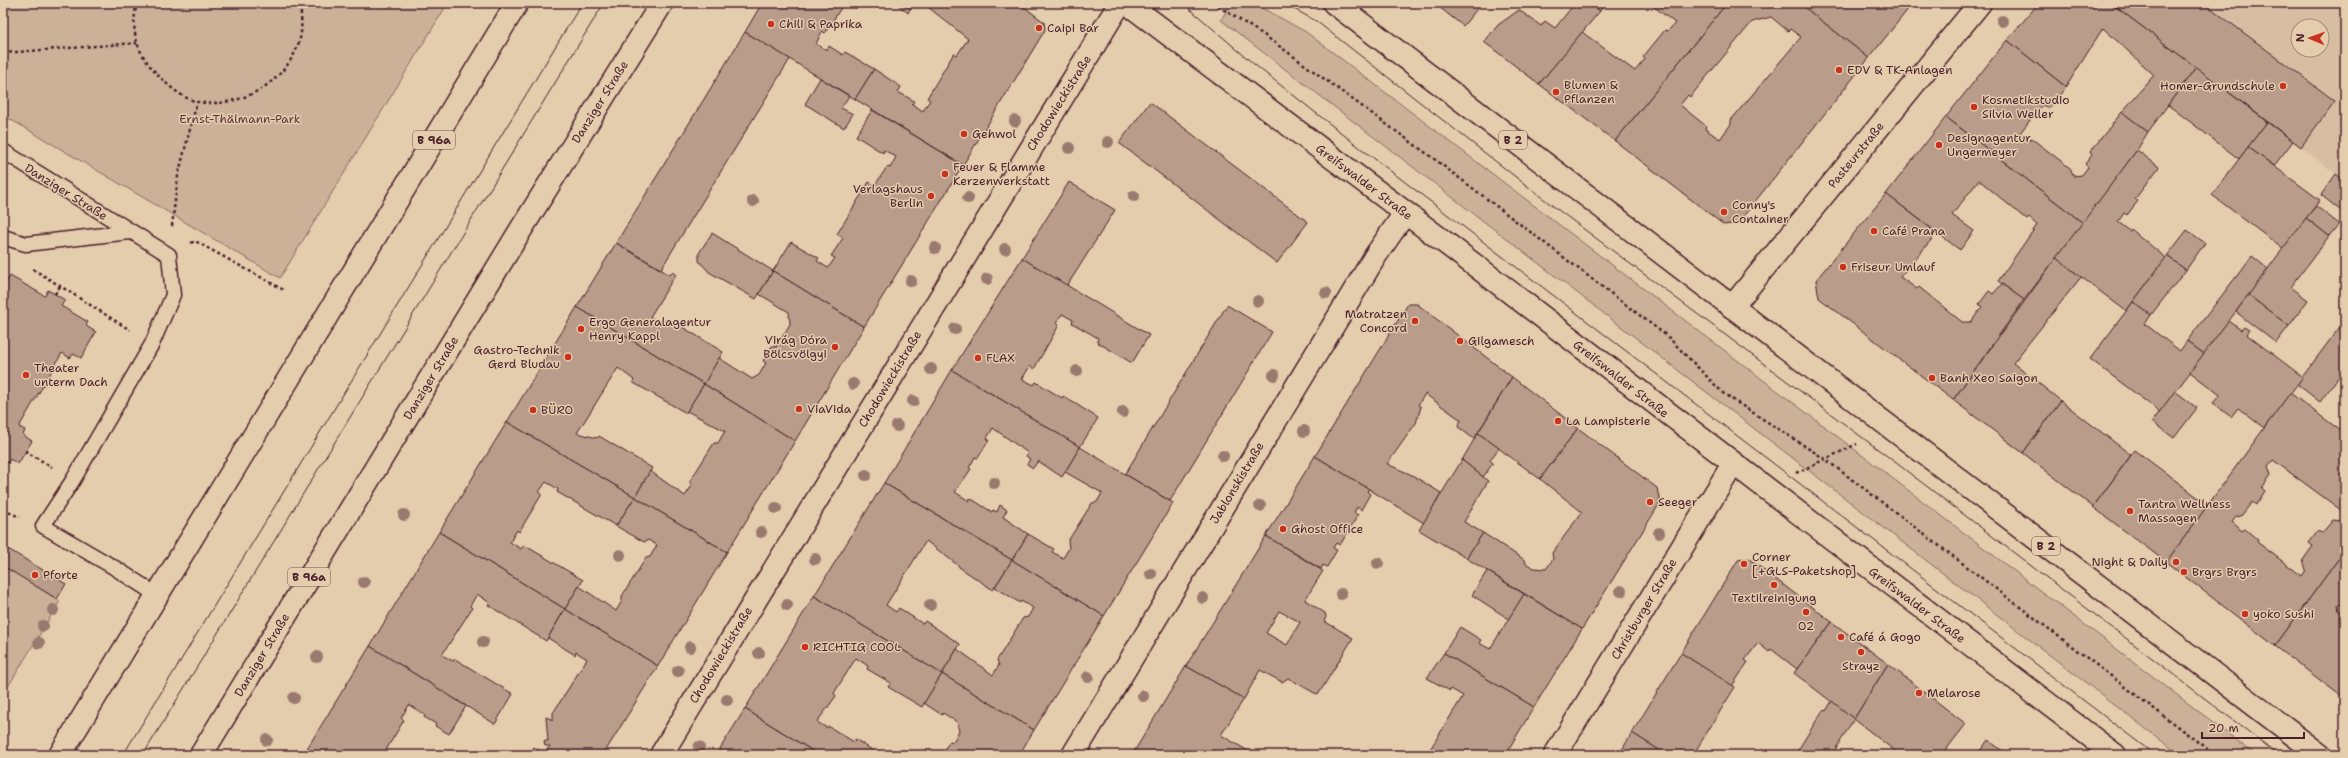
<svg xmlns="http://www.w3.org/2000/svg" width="2348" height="758" font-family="'Shantell Sans',sans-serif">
  <rect width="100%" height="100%" fill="#e4cdad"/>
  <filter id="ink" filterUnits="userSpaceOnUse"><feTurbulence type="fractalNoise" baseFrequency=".025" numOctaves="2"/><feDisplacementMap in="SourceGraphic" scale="8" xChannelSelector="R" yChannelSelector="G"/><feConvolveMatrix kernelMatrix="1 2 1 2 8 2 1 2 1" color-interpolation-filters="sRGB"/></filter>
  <g filter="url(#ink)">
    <!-- built -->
    <path fill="#d7bea2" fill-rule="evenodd" d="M2111,3H2345V181L2293,141ZM2298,26H2322V50H2298Z"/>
    <!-- green -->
    <g fill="#cbb198" stroke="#8a6862">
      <path d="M3,3H448L280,278L3,115Z"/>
      <path d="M1231,3H1253L1306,32L2256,755H2180L1221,20Z"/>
      <path d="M3,566L60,601L3,695Z"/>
    </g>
    <!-- building -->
    <g fill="#b99c89" stroke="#4a1f2b" fill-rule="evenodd">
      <path d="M762,3H844L825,33L822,31L816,44L827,50L829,46L843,55L845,52L874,69L855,99L745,32Z"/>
      <path d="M896,3H913L908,13Z"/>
      <path d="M923,3H1019L1044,22L1045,30L963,165L855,99L874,69L901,87L898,92L914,101L912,104L923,111L930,100L927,98L954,53L957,55L968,39Z"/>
      <path d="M1434,3H1482L1463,26Z"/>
      <path d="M1575,3H1590L1600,11L1539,84L1484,42L1498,25L1519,10L1541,26L1545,21L1555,28Z"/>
      <path d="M1590,3H1606L1600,11Z"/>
      <path d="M1649,3H1727L1615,141L1539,84L1582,32L1635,71L1645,59L1643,57L1665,30L1668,31L1675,23Z"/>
      <path d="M1727,3H1799L1869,58L1738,223L1724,225L1615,141ZM1771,17L1788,31L1790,29L1801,37L1731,120V124L1720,139L1705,129L1706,126L1680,105L1688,95L1690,97L1752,22Z"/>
      <path d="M1799,3H1913L1869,58Z"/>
      <path d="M2039,3H2111L2196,67L2148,132L2122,112L2154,75L2103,28L2066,87L2007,40Z"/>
      <path d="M2111,3H2204L2335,101L2301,147Z"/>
      <path d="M745,32L790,59L661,269L616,243Z"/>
      <path d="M2007,40L2066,87L2049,108L2042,105L2020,133L2028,141L2031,138L2070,168L2073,176L2082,175L2088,167L2085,164L2092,155L2090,152L2122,112L2148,132L2137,150L2083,223L1946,117Z"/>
      <path d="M2196,67L2267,122L2239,159L2168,105Z"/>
      <path d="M820,78L849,96L841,108L853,114L844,128L805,104Z"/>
      <path d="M1150,102L1308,222L1277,263L1119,143Z"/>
      <path d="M872,110L963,165L864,327L773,271L791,242L819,258L817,261L828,268L835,258L831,256L843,238L837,234L869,182L875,185L887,167L890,168L896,157L884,150L883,153L856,136Z"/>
      <path d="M1946,117L2083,223L2024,300L1998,281L2037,225L2029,218L2027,220L1979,180L1952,215L1974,231L1960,250L1886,194Z"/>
      <path d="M2267,122L2293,141L2274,166L2248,147Z"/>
      <path d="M2248,147L2320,200L2283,249L2212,195Z"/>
      <path d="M2137,150L2159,167L2135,199L2138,201L2127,215L2124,213L2118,222L2130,231L2131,229L2166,258L2126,311L2056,258Z"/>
      <path d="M2336,174L2345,181V214L2321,195Z"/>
      <path d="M1069,182L1115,210L1067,286L1022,258Z"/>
      <path d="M1886,194L1937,233L1900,277L1917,289L1919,287L1962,322H1971L1982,307L1979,304L1989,291L1993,294L2002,284L2024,300L1953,400L1819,298L1816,280Z"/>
      <path d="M2316,206L2339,224L2329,236L2306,218Z"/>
      <path d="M2306,218L2329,236L2291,287L2308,300L2289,326L2248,295Z"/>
      <path d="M2187,230L2205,243L2186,270L2167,256Z"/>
      <path d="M712,233L773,271L756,299L709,272L699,261V253Z"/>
      <path d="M616,243L670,275L672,272L676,274L650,317L659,322L663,320L676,323L723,352L704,384L577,307Z"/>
      <path d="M2167,256L2186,270L2151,315L2133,302Z"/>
      <path d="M2252,256L2268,269L2204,354L2187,341Z"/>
      <path d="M1022,258L1149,335L1132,363L1097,342L1098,338L1072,323L1073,320L1062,314L1056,323L1059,325L1034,369L1030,366L1022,379L1034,385L1036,382L1062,398L1063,396L1098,418L1080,447L952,370Z"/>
      <path d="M2056,258L2081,277L2013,363L2061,401L2023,453L1953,400Z"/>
      <path d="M773,271L864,327L795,441L704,384L719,358L752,379L759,375L766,363L763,361L772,346L776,347L790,324L789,312L759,294Z"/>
      <path d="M10,276L45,296L48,290L65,300L61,306L88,322L86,326L96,332L81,358L73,354L70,358L62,353L40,391L19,427L25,430L23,435L32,441L18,464L10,459L8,463L3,460V288Z"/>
      <path d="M2248,295L2289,326L2276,343L2236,312Z"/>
      <path d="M2133,302L2151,315L2145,324L2180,351L2187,341L2204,354L2160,412L2090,359Z"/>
      <path d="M1408,304H1417L1512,377L1474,439L1458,427L1461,420L1425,394L1418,405L1421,407L1416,423L1387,464L1412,475L1441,493L1424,523L1315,456Z"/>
      <path d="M1227,305L1272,332L1170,501L1125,474Z"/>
      <path d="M577,307L704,384L686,413L632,382L634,380L618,368L577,433L597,438L599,436L652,468L635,497L507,422Z"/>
      <path d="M2345,320V368L2320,402L2297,384Z"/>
      <path d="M2228,321L2241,330L2244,327L2249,330L2246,334L2303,377L2264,428L2238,408L2231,417L2213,403L2220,395L2190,372Z"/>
      <path d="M952,370L1080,447L1062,477L1038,461L1033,468L1027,464L1030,459L1026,456L1028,453L993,428L987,438L989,440L978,458L975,457L969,468L971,469L955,492L969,501L970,498L992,512L993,510L997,512L1000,505L1007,510L1003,517L1028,534L1012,560L884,483Z"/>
      <path d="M1512,377L1578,428L1540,479L1478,433Z"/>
      <path d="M704,384L795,441L727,552L635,497L650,471L685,496L691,487L690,481L714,443H718L725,431L687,411Z"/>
      <path d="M2175,391L2197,408L2174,438L2152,422Z"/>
      <path d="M2290,393L2345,434V513L2273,460L2268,466L2271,475L2262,488L2265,491L2256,505L2252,502L2241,516L2236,517L2232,522L2242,531L2245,529L2258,540L2257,542L2302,576L2306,570L2303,560L2313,546L2309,543L2318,531L2322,533L2333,520L2341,521L2345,515V550L2275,646L2166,562Z"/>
      <path d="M2061,401L2131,455L2093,507L2023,453Z"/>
      <path d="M507,422L635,497L616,526L557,492L558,489L546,482L539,492L542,494L519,532L517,530L510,542L521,549L524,545L583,580L565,609L439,532Z"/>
      <path d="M1578,428L1657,488L1660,503L1582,629L1466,558L1483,533L1526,561L1525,563L1534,568L1546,569L1553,559L1552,553L1582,512L1540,479Z"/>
      <path d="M1478,433L1499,448L1490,460L1493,463L1483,477L1462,460Z"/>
      <path d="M1080,447L1173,503L1104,616L1012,560L1028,534L1054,549L1052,552L1063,558L1069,548L1068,541L1092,503L1097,502L1102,493L1065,472Z"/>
      <path d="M2135,450L2208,505L2166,562L2093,507Z"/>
      <path d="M1315,456L1369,489L1367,491L1370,494L1361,510L1357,507L1354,513L1358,515L1340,545L1336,543L1333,548L1337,550L1327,567L1323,565L1321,569L1266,536Z"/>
      <path d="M1462,460L1488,481L1464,522L1483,533L1466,558L1419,530Z"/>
      <path d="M884,483L1012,560L993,590L959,567V566L926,541L886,605L896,612L899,608L923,624L925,621L960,644L942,674L814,596Z"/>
      <path d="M635,497L727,552L658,666L565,609L579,586L616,611L622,601V596L646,558L650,557L657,545L648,540L644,542L616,526Z"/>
      <path d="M439,532L565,609L546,641L488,605L490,603L477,594L470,606L472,608L442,655L453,661L455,659L513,694L495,724L370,646Z"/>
      <path d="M1266,536L1323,571L1305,600L1325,613L1326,617L1324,621L1353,638L1318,695L1288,678L1282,682L1260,670L1244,699L1186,666ZM1279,611L1300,622L1287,645L1266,633Z"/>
      <path d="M8,549L66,584L57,599L3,566V558Z"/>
      <path d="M2345,550V602L2338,604L2339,611L2345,615V690L2341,696L2275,646Z"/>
      <path d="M1748,558L1832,622L1797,669L1771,649L1769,652L1758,643L1745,660L1748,662L1732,686L1681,653L1738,560Z"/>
      <path d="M1012,560L1104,616L1034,730L942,674L957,649L993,675L999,665L997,660L1023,618L1028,617L1033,608L1021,601L1020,603L995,587Z"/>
      <path d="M1487,571L1524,594L1509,619L1472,595Z"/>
      <path d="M1524,594L1582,629L1534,707L1444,653L1460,627L1481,640L1479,643L1490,649Z"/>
      <path d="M814,596L942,674L922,707L888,687L891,683L867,669L868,666L856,658L834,693L836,696L817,722L827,728L828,726L854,742L855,739L880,755H819L745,709Z"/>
      <path d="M565,609L658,666L603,755L545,754L550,746H545L544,741H548L546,717L553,720V713L587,659L576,652L575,655L548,638Z"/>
      <path d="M1832,622L1888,664L1854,719L1794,673Z"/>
      <path d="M370,646L466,706L449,734L435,726L436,724L424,717L425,715L409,705L401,718L404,720L383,755H303Z"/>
      <path d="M1444,653L1534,707L1505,755H1435L1429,751L1463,696L1451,689L1450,691L1427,678Z"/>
      <path d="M1681,653L1735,687L1693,755H1667L1632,733Z"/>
      <path d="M1888,664L1966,724L1942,755H1900L1854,719Z"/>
      <path d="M1186,666L1244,699L1221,735L1255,755H1197L1193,753L1192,755H1132Z"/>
      <path d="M942,674L1034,730L1019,755H941L950,741L953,742L959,731L957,722L943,713L942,715L924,703Z"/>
      <path d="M2345,690V699L2341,696Z"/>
      <path d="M1832,701L1854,719L1832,755H1795L1823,710L1826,711Z"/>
      <path d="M745,709L819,755H716Z"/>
      <path d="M1632,733L1667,755H1619Z"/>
      <path d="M1988,740L2008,755H1977Z"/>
      <path d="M534,747L545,754L547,755H529Z"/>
      <path d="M1428,751H1429L1435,755H1425Z"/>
    </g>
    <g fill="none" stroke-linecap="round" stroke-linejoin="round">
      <defs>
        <g id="lane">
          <path d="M3,151L169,255L173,295L152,344L73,480L43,526L115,568L157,595"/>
          <path d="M3,237L26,244L130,232"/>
        </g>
        <g id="street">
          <path d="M1732,307L1980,3"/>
          <path d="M661,755L1120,3"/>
          <path d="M1073,755L1376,255L1405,213"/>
          <path d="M1555,755L1733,464"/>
        </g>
        <g id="primary">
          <path d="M1127,3L1451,247L2115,755"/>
          <path d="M1334,3L2320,755"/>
          <path d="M60,755L517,3"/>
          <path d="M201,755L520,231L662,3"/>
        </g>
      </defs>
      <!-- lane casing -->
      <use href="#lane" stroke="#4a1f2b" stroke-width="17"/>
      <!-- street casing -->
      <use href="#street" stroke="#4a1f2b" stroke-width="25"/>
      <!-- primary casing -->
      <use href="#primary" stroke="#4a1f2b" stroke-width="25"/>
      <!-- path -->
      <g stroke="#4a1f2b" stroke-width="2.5" stroke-dasharray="3 3" stroke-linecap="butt">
        <path d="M137,3C134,15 133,30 137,42C142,63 176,98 198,102C239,109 286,83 299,42C303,30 301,15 300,3"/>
        <path d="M1213,3L1264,35L1437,161L1667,336L1724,394L1825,459L2215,755"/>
        <path d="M3,53L137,43"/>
        <path d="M172,226L178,176L197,102"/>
        <path d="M191,243L195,241L284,290"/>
        <path d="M33,269L130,330"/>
        <path d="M55,294L60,286"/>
        <path d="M25,451L52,467"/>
        <path d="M1796,473L1857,444"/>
        <path d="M3,510L20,517"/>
      </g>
      <!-- lane -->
      <use href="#lane" stroke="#e4cdad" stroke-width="14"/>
      <!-- street -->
      <use href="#street" stroke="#e4cdad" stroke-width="22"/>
      <!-- primary -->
      <use href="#primary" stroke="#e4cdad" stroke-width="22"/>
      <!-- tram -->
      <g stroke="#4a1f2b" stroke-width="1">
        <path d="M1183,3L1255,65L1363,150L2155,755"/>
        <path d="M1283,3L1316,21L1549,203L1891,459L2279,755"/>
        <path d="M123,755L582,3"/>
        <path d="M143,755L604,3"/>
      </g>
    </g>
    <!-- trees -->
    <g fill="#9a796e">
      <circle cx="2002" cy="21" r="6"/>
      <circle cx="1015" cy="121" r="6"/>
      <circle cx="1108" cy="142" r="6"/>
      <circle cx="1069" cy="148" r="6"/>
      <circle cx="1134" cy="196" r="6"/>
      <circle cx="968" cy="198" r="6"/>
      <circle cx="753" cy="201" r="6"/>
      <circle cx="935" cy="248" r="6"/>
      <circle cx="1005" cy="249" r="6"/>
      <circle cx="987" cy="279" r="6"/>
      <circle cx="911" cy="281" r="6"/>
      <circle cx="1326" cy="293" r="6"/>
      <circle cx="1258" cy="301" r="6"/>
      <circle cx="955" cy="329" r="6"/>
      <circle cx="931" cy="369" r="6"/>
      <circle cx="1077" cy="371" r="6"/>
      <circle cx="1274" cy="375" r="6"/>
      <circle cx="853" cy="384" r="6"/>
      <circle cx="913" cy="401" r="6"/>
      <circle cx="1123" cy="412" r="6"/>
      <circle cx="897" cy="426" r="6"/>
      <circle cx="1304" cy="431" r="6"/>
      <circle cx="1223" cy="456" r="6"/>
      <circle cx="866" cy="475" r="6"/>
      <circle cx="994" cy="483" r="6"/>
      <circle cx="1260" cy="506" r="6"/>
      <circle cx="776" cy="508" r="6"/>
      <circle cx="404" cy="515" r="6"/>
      <circle cx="761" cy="532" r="6"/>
      <circle cx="1659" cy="533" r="6"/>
      <circle cx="620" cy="555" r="6"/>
      <circle cx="815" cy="559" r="6"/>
      <circle cx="1378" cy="563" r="6"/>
      <circle cx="1151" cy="574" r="6"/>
      <circle cx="364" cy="582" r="6"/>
      <circle cx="1621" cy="591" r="6"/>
      <circle cx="1341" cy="594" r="6"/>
      <circle cx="1203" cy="598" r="6"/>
      <circle cx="787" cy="605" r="6"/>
      <circle cx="930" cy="605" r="6"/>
      <circle cx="53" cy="610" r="6"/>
      <circle cx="43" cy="626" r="6"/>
      <circle cx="483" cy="642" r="6"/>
      <circle cx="39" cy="643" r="6"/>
      <circle cx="690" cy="647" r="6"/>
      <circle cx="759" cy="653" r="6"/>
      <circle cx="317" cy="657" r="6"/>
      <circle cx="678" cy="671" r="6"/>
      <circle cx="1088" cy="677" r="6"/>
      <circle cx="1143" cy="696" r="6"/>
      <circle cx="294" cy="698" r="6"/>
      <circle cx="727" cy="700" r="6"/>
      <circle cx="267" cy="740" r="6"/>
      <circle cx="699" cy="747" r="6"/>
    </g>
  </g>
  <!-- markers -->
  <g fill="#c8321e" stroke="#e4cdad" stroke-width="1.5">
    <circle cx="771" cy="24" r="4"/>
    <circle cx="1039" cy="28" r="4"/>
    <circle cx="1839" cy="70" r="4"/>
    <circle cx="2283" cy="86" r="4"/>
    <circle cx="1556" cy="92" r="4"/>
    <circle cx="1974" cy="107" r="4"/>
    <circle cx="964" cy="134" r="4"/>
    <circle cx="1939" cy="145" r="4"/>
    <circle cx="945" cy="174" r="4"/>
    <circle cx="931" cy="196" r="4"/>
    <circle cx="1724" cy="212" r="4"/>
    <circle cx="1874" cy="231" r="4"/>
    <circle cx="1843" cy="267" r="4"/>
    <circle cx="1415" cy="321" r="4"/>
    <circle cx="581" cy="329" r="4"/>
    <circle cx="1460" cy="341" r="4"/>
    <circle cx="835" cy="347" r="4"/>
    <circle cx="568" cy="357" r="4"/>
    <circle cx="978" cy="358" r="4"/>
    <circle cx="26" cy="375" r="4"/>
    <circle cx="1932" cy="378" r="4"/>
    <circle cx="799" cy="409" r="4"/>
    <circle cx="533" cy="410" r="4"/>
    <circle cx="1558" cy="421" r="4"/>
    <circle cx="1650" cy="502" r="4"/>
    <circle cx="2130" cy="511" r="4"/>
    <circle cx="1283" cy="529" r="4"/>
    <circle cx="2176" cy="562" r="4"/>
    <circle cx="1744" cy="564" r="4"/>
    <circle cx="2184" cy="572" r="4"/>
    <circle cx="35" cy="575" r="4"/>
    <circle cx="1774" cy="585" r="4"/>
    <circle cx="1806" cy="612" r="4"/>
    <circle cx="2245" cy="614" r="4"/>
    <circle cx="1841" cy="637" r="4"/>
    <circle cx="805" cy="647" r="4"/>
    <circle cx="1861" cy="652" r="4"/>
    <circle cx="1919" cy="693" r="4"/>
  </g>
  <g text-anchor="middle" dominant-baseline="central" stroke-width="3" stroke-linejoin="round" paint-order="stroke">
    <!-- shield labels -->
    <g fill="#e4cdad" stroke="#785352" stroke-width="1">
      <rect x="413" y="131" width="42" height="18" rx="3"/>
      <rect x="1499" y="131" width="28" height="18" rx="3"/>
      <rect x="2032" y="537" width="28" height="18" rx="3"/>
      <rect x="288" y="568" width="42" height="18" rx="3"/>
    </g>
    <g font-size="11" font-weight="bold" fill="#4a1f2b">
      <text x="434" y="140">B 96a</text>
      <text x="1513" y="140">B 2</text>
      <text x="2046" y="546">B 2</text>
      <text x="309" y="577">B 96a</text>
    </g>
    <!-- poi labels -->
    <g font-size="12" fill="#4a1f2b" stroke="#e4cdad" text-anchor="start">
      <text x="779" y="24">Chili &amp; Paprika</text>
      <text x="1047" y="28">Caipi Bar</text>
      <text x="1847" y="70">EDV &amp; TK-Anlagen</text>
      <text x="1564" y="85">Blumen &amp;<tspan x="1564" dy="14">Pflanzen</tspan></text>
      <text x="2275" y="86" text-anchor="end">Homer-Grundschule</text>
      <text x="1982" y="100">Kosmetikstudio<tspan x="1982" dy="14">Silvia Weller</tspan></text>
      <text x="972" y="134">Gehwol</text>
      <text x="1947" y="138">Designagentur<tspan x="1947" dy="14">Ungermeyer</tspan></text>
      <text x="953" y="167">Feuer &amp; Flamme<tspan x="953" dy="14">Kerzenwerkstatt</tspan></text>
      <text x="923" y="189" text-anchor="end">Verlagshaus<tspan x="923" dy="14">Berlin</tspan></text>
      <text x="1732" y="205">Conny's<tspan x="1732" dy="14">Container</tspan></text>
      <text x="1882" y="231">Café Prana</text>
      <text x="1851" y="267">Friseur Umlauf</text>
      <text x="1407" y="314" text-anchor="end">Matratzen<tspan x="1407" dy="14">Concord</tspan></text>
      <text x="589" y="322">Ergo Generalagentur<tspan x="589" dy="14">Henry Kappl</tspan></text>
      <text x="827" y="340" text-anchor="end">Virág Dóra<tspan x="827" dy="14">Bölcsvölgyi</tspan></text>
      <text x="1468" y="341">Gilgamesch</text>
      <text x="560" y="350" text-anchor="end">Gastro-Technik<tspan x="560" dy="14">Gerd Bludau</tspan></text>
      <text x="986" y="358">FLAX</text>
      <text x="34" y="368">Theater<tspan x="34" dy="14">unterm Dach</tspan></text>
      <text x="1940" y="378">Banh Xeo Saigon</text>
      <text x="807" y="409">ViaVida</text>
      <text x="541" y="410">BÜRO</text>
      <text x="1566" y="421">La Lampisterie</text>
      <text x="1658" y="502">Seeger</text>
      <text x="2138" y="504">Tantra Wellness<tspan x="2138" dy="14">Massagen</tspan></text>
      <text x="1291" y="529">Ghost Office</text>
      <text x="1752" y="557">Corner<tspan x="1752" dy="14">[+GLS-Paketshop]</tspan></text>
      <text x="2168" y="562" text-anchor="end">Night &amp; Daily</text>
      <text x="2192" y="572">Brgrs Brgrs</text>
      <text x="43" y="575">Pforte</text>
      <text x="1774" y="598" text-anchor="middle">Textilreinigung</text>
      <text x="2253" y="614">yoko Sushi</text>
      <text x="1806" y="626" text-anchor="middle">O2</text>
      <text x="1849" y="637">Café á Gogo</text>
      <text x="813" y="647">RICHTIG COOL</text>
      <text x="1861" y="666" text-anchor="middle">Strayz</text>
      <text x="1927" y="693">Melarose</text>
    </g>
    <!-- street labels -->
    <g font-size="12" fill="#4a1f2b" stroke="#e4cdad">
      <text transform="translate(600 102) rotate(-58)">Danziger Straße</text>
      <text transform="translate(1059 103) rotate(-58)">Chodowieckistraße</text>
      <text transform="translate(1856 155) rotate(-51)">Pasteurstraße</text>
      <text transform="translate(1364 182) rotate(37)">Greifswalder Straße</text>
      <text transform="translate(66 192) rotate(32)">Danziger Straße</text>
      <text transform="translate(431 378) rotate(-59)">Danziger Straße</text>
      <text transform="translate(890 379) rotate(-59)">Chodowieckistraße</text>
      <text transform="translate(1621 379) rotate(38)">Greifswalder Straße</text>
      <text transform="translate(1237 483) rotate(-59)">Jablonskistraße</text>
      <text transform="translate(1917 605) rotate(37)">Greifswalder Straße</text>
      <text transform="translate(1644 609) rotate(-59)">Christburger Straße</text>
      <text transform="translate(262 655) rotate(-59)">Danziger Straße</text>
      <text transform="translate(721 655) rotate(-59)">Chodowieckistraße</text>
    </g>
    <!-- park labels -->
    <g font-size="12" fill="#5d353b" stroke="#e4cdad">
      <text x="240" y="119">Ernst-Thälmann-Park</text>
    </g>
  </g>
  <!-- margin -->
  <rect width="2348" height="758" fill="none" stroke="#e4cdad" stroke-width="16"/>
  <rect x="8" y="8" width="2332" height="742" fill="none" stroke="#4a1f2b" stroke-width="1.5" filter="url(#ink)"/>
  <!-- north arrow -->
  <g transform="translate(2310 38) rotate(272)"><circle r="19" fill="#e4cdad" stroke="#a68779"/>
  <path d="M0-3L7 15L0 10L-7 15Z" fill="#c8321e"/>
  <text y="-6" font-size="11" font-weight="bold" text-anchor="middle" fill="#4a1f2b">N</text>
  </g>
  <!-- scale -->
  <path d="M2202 732v6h102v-6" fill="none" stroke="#4a1f2b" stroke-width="2"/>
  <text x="2208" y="732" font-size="12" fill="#4a1f2b" stroke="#e4cdad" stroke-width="3" paint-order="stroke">20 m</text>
</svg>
